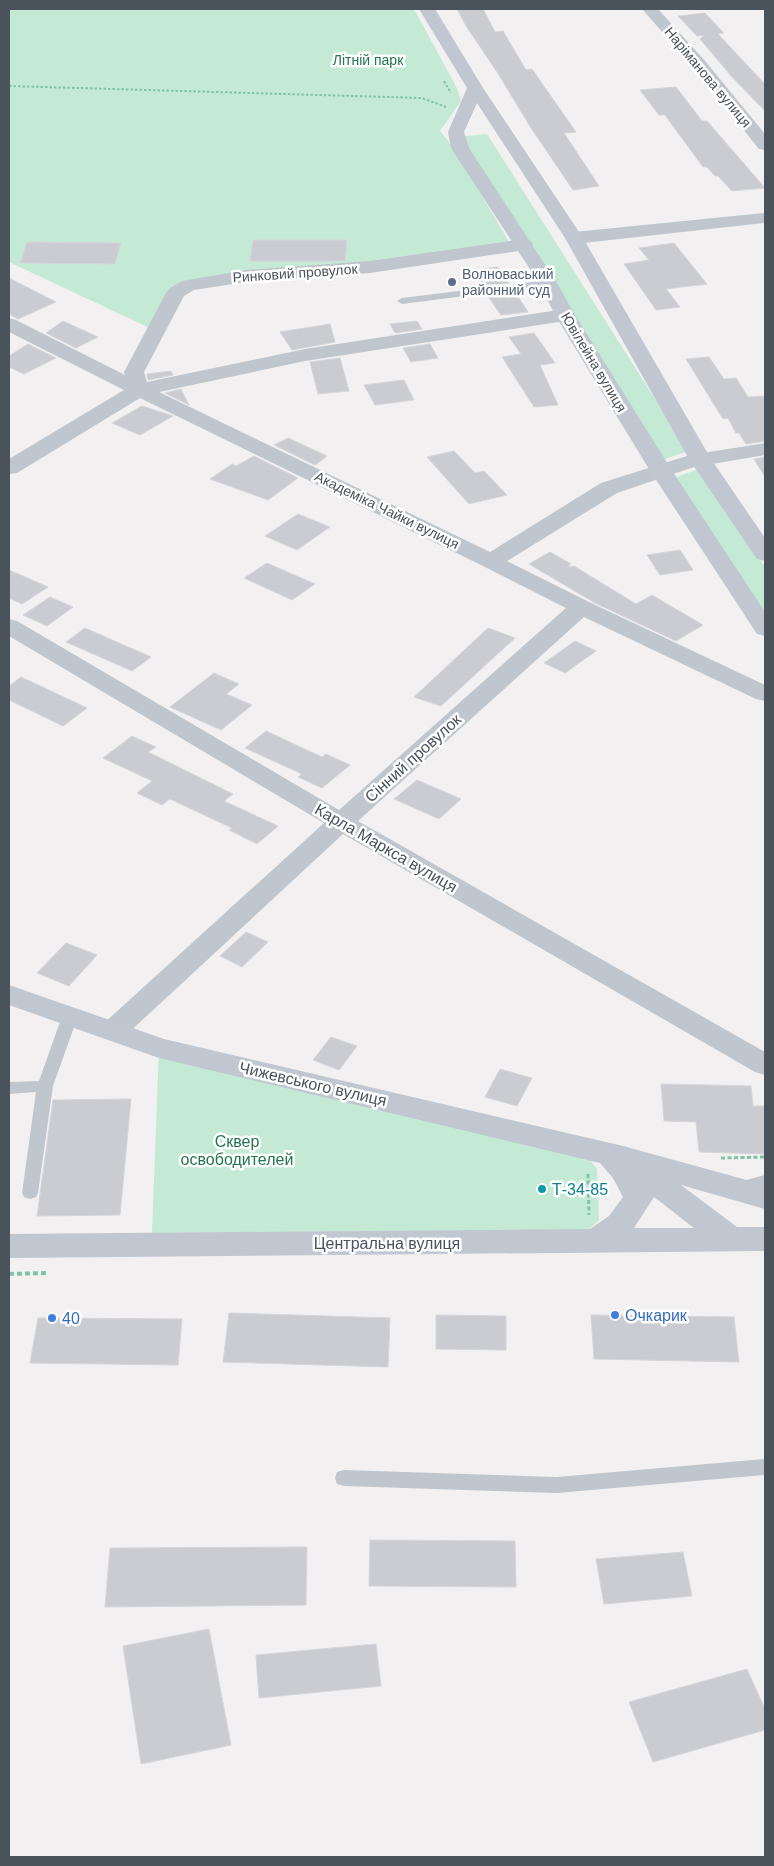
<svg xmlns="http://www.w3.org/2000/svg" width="774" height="1866" font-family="Helvetica,sans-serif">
  <rect width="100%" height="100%" fill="#f2f0f0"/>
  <!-- green -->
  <g fill="#c4ead5">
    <path d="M9,9H414L457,88L461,101L440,131L454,148L509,242L371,267L190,285L156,331L9,262Z"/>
    <path d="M487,134L688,451L660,461L456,137Z"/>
    <path d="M701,468L765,567V620L674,478Z"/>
    <path d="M159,1048L590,1160L597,1169L599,1220L588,1230L152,1233Z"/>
  </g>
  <!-- building -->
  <g fill="#cbccd2" stroke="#d5d6da">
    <path d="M457,9H483L495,32L503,31L526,70L532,69L576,132L564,133L599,186L573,190L531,128L497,72L466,26Z"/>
    <path d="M705,13L724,33L718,34L765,84V111L732,77L700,39L704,35L697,36L678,16Z"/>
    <path d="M676,87L702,121H707L765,188L732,191L718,176H715L707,167H703L665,115H659L640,90Z"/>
    <path d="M253,240H347L345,261H250Z"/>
    <path d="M27,242L121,243L115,264L20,263Z"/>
    <path d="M674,243L707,284L666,289L680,307L656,310L624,264L649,260L639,248Z"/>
    <path d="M498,267L509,283L481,286L471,270Z"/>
    <path d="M9,278L56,302L18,319L9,314Z"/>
    <path d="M515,292L528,312L501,315L487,295Z"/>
    <path d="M63,321L98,337L76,348L46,333Z"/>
    <path d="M417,321L422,329L395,333L390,324Z"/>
    <path d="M330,324L335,342L292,350L280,332Z"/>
    <path d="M534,333L555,363L540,365L558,405L534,407L502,357L521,354L509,337Z"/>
    <path d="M28,344L56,358L24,374L9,367V356Z"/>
    <path d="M430,344L438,358L411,362L403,348Z"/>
    <path d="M709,357L724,379L736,378L748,397L765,396V441L746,444L739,433H736L728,418L723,419L686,359Z"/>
    <path d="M340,358L349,391L318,394L310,362Z"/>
    <path d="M171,371L173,375L148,380L147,374Z"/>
    <path d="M404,380L414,400L375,405L364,385Z"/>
    <path d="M181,389L189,405L165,393Z"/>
    <path d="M142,406L173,416L140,435L112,423Z"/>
    <path d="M288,438L327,456L315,465L274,445Z"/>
    <path d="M454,451L475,473L484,471L507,495L469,504L427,457Z"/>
    <path d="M254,456L298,478L268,500L210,479L232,464L236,466Z"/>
    <path d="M765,457V477L754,459Z"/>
    <path d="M298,514L330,527L297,550L265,536Z"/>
    <path d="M680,550L693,570L660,575L647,555Z"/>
    <path d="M550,552L571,564L567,567L574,566L636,604L652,595L703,625L676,641L595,603L529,564Z"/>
    <path d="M267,563L315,584L292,600L244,578Z"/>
    <path d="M9,570L48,587L22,604L9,598Z"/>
    <path d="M50,597L73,607L47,626L23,615Z"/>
    <path d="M85,628L151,657L132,671L66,642Z"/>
    <path d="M488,628L515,638L441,706L414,697Z"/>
    <path d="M575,641L596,651L565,673L544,663Z"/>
    <path d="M214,673L239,684L226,694L252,705L221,730L170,707Z"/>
    <path d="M21,677L87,708L63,726L9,700V686Z"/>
    <path d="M266,731L322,757L326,754L350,765L322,788L298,777L302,774L245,748Z"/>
    <path d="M132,736L156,747L148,752L233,794L224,801L278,826L257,844L229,830L232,828L170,799L162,805L137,793L152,781L103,758Z"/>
    <path d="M417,780L461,799L439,819L394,799Z"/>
    <path d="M246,932L268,942L242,967L220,956Z"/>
    <path d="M66,943L97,955L69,986L37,973Z"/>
    <path d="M331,1037L357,1046L339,1070L313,1060Z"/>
    <path d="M500,1069L532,1078L517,1106L485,1097Z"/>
    <path d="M661,1084L751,1086L753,1106H765V1154L699,1152L696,1122L664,1121Z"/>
    <path d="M131,1099L120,1215L37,1216L53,1100Z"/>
    <path d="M229,1313L390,1318L388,1367L223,1362Z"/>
    <path d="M436,1315L506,1316V1350L436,1349Z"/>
    <path d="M591,1315L734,1317L739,1362L594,1359Z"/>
    <path d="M38,1318L182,1319L178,1365L30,1363Z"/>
    <path d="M370,1540L515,1541L516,1587L369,1586Z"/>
    <path d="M307,1547L306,1605L105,1607L110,1548Z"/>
    <path d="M683,1552L692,1596L604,1604L596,1559Z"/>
    <path d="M209,1629L231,1745L141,1764L123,1646Z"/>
    <path d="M376,1644L381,1686L259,1698L256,1655Z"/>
    <path d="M747,1669L765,1709V1730L653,1762L629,1702Z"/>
  </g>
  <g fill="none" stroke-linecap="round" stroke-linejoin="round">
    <!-- path-far2 -->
    <g stroke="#80c4a6" stroke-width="2" stroke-dasharray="2.5 2" stroke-linecap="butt">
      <path d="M444,81L451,93"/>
      <path d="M9,86L422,98L446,107"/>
    </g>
    <!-- path-far1 -->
    <g stroke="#80c4a6" stroke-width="3" stroke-dasharray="4 2.5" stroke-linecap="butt">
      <path d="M721,1158L765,1157"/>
      <path d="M588,1174L589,1215"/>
    </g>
    <!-- path -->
    <path stroke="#80c4a6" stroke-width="4" stroke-dasharray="5 3" stroke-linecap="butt" d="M9,1274L47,1273"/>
    <!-- lane -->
    <g fill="#c0c6cd" fill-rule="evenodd">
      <path d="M548,280L553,283L552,285L402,304L397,301L402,298Z"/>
      <path d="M70,1011L76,1012L78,1016L53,1086L38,1193L36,1197L30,1199L24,1197L22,1193L36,1092L9,1094V1082L39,1081L62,1016L64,1012Z"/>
      <path d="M765,1175V1187L738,1194L732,1192L730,1188L732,1184Z"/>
      <path d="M765,1459V1475L557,1493L344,1486L337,1484L335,1478L337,1472L344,1470L557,1477Z"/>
    </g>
    <!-- street -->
    <g fill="#c0c6cd" fill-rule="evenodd">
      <path d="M642,9H658L706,62L765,134V150L759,149L694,68Z"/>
      <path d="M765,213V223L574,244L568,242L565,238L568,234L574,232Z"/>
      <path d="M524,239L531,241L533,245L531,249L370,273L246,282L194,290L184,296L144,372L147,382L305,349L565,309L572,311L575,315L572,319L565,321L305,361L159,392L490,552L601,483L690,455L765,443V455L694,467L617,493L507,561L589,602L765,685V701L756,699L584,617L358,821L765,1052V1075L755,1072L343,834L123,1038L113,1041L103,1038L99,1031L103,1024L324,823L9,636V619L17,621L339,810L566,608L483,566L140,398L17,473L9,474V459L124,390L9,332V318L16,320L125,375L124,372L166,293L169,289L182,281L246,270L370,261Z"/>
    </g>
    <!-- secondary -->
    <g fill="#c0c7d1" fill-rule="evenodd">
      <path d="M419,9H435L483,88L583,238L711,459L765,538V561L757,559L689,459L565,238L477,103L464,132L469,148L557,283L575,315L671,469L765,612V636L757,634L649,469L555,315L539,283L451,148L448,132L467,88Z"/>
      <path d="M9,985L164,1039L623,1146L765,1185V1209L681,1185L737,1227H765V1251L9,1258V1234L590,1229L609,1216L623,1197L613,1178L600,1163L159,1058L9,1005ZM654,1197L694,1228H634Z"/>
    </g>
  </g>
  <!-- markers -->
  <circle fill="#5c6f8a" stroke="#fff" stroke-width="2" cx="452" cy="282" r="5"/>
  <circle fill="#0f9aa8" stroke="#fff" stroke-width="2" cx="542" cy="1189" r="5"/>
  <g fill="#3f7fe0" stroke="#fff" stroke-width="2">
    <circle cx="615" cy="1315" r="5"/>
    <circle cx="52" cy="1318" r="5"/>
  </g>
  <g text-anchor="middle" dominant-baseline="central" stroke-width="5" stroke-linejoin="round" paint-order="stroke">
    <!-- far-park labels -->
    <g font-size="14" fill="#237450" stroke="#fff">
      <text x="368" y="60">Літній парк</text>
    </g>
    <!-- far-street labels -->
    <g font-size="14" fill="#4a525b" stroke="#fff">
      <text transform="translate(708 77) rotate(50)">Наріманова вулиця</text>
      <text transform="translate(295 273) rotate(-4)">Ринковий провулок</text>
      <text transform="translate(594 362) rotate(59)">Ювілейна вулиця</text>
      <text transform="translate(387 510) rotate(26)">Академіка Чайки вулиця</text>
    </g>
    <!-- far-service labels -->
    <g font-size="14" fill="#4e5e75" stroke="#fff" text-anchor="start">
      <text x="462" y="274">Волноваський<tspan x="462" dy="16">районний суд</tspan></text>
    </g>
    <!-- street labels -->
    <g font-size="16" fill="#4a525b" stroke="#fff">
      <text transform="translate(413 758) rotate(-42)">Сінний провулок</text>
      <text transform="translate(386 848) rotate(30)">Карла Маркса вулиця</text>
      <text transform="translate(313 1084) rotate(13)">Чижевського вулиця</text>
      <text x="387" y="1243">Центральна вулиця</text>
    </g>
    <!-- park labels -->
    <g font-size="16" fill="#237450" stroke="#fff">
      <text x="237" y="1141">Сквер<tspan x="237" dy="18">освободителей</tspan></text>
    </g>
    <!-- culture labels -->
    <g font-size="16" fill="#0d838f" stroke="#fff" text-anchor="start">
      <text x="552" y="1189">Т-34-85</text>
    </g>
    <!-- shop labels -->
    <g font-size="16" fill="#366cbe" stroke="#fff" text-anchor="start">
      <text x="625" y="1315">Очкарик</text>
      <text x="62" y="1318">40</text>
    </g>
  </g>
  <!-- border -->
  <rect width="774" height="1866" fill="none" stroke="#4a525b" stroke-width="20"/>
</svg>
